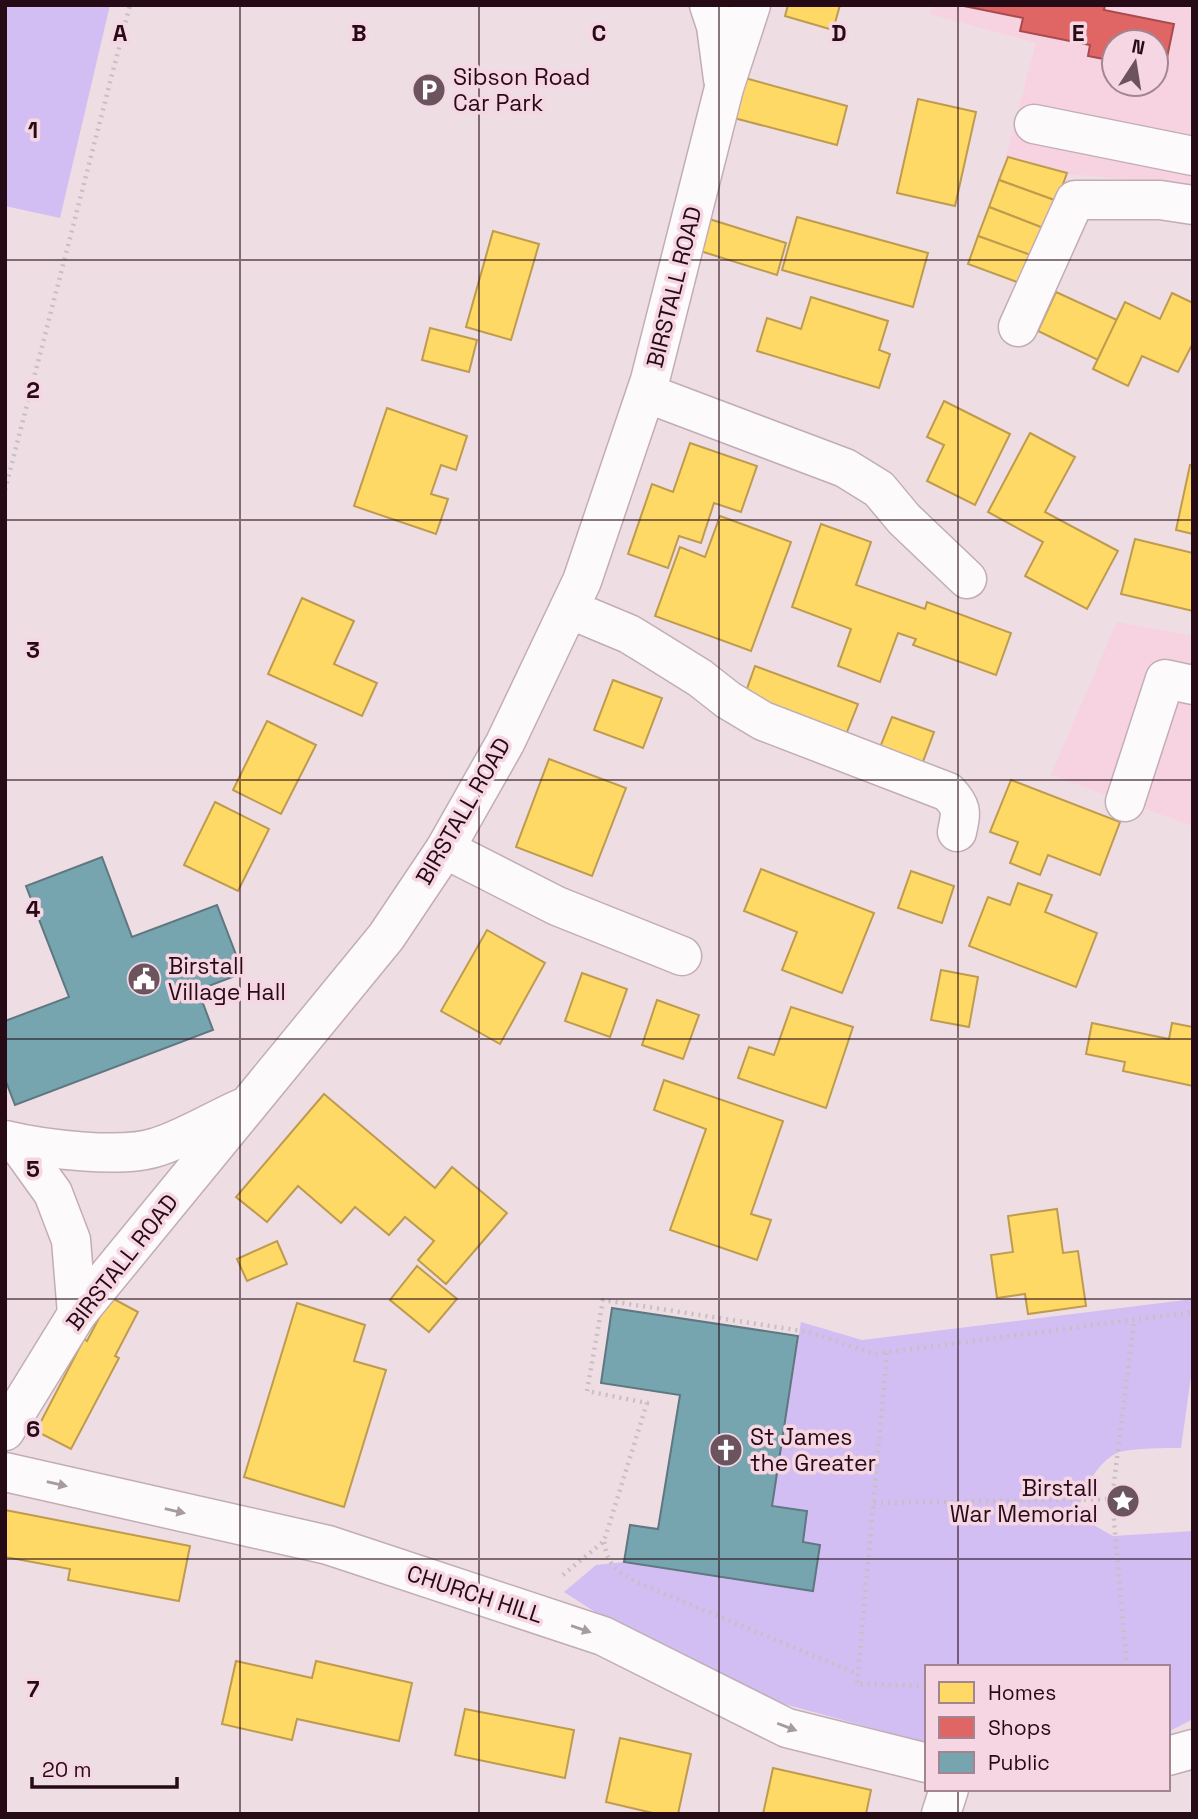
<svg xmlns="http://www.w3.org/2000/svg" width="1198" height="1819" font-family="'Space Grotesk',sans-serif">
  <rect width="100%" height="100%" fill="#efdde4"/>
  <!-- built -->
  <g fill="#f7d2e0" fill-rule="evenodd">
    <path d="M933,5H1177L1193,10V186L1069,174L1006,157L1036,43L930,14ZM1114,42H1156V84H1114Z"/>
    <path d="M1117,622L1193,636V826L1051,775Z"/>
  </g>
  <!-- green -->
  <g fill="#d2bef3">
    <path d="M5,5H110L60,218L5,206Z"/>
    <path d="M1193,1299V1362L1181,1448C1168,1448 1123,1448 1115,1454C1097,1464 1087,1485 1080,1504L1090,1523L1113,1536L1193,1531V1719L1168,1732V1667H927V1743L784,1704L606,1619L564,1592L596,1565L624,1562L813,1591L820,1545L803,1542L807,1512L772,1506L801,1322L862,1340Z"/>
  </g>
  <!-- homes -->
  <g fill="#ffd966" stroke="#be9b4e" stroke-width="2">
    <path d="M788,5H840L833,30L785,16Z"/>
    <path d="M745,78L847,106L837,145L734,118Z"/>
    <path d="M918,99L976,112L955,206L897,193Z"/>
    <path d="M1008,157L1067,173L1057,201L999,180Z"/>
    <path d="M999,180L1057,201L1046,229L989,207Z"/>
    <path d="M989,207L1046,229L1036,257L978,236Z"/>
    <path d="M797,217L928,253L913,307L782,270Z"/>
    <path d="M706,218L786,243L777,275L697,250Z"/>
    <path d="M493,231L539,244L511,340L466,327Z"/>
    <path d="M978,236L1036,257L1025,285L968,264Z"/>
    <path d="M1056,292L1117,320L1098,360L1038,331Z"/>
    <path d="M1172,293L1193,303V343L1178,372L1142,356L1128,386L1093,369L1125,302L1160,319Z"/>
    <path d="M811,297L888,321L879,350L890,354L879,388L757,351L767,318L801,329Z"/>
    <path d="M430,328L477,340L469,372L422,360Z"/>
    <path d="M944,401L1010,434L975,505L927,481L944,445L927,437Z"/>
    <path d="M387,408L467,436L456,470L441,465L431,494L448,499L436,534L354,506Z"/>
    <path d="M1030,433L1075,457L1045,512L1118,551L1087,609L1025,576L1043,542L988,512Z"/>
    <path d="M690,443L757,466L741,512L714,503L701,543L679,536L668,568L628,554L652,484L673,492Z"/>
    <path d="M1190,465H1193V534L1176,530Z"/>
    <path d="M720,516L791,542L751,651L655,616L680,547L705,557Z"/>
    <path d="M821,524L871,542L856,585L925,609L927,602L1011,633L996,675L913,645L916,639L898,633L880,682L838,666L851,629L792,607Z"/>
    <path d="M1135,539L1193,553V611L1121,594Z"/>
    <path d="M302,598L354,621L334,664L377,683L362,716L268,674Z"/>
    <path d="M755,666L858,704L845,737L743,700Z"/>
    <path d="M613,680L662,698L643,748L594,730Z"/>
    <path d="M892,717L934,732L921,767L879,750Z"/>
    <path d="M267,721L316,745L281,814L233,790Z"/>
    <path d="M549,759L626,788L592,876L516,847Z"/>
    <path d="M1011,780L1120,822L1100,875L1048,855L1040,875L1010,863L1018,842L990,832Z"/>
    <path d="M215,802L269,829L238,891L184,865Z"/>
    <path d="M761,869L874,913L842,993L782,970L797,932L744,911Z"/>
    <path d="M911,871L954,886L942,923L898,908Z"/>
    <path d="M1018,883L1052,895L1045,912L1097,933L1076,987L969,946L988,897L1010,905Z"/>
    <path d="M487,930L545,963L500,1044L441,1011Z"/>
    <path d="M941,970L978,977L969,1027L931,1020Z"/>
    <path d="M582,973L627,989L610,1037L565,1021Z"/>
    <path d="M657,1000L699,1015L683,1059L642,1045Z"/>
    <path d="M791,1007L853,1027L826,1108L738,1078L749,1047L774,1055Z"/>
    <path d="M1092,1023L1169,1039L1172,1023L1193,1027V1086L1123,1071L1125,1062L1086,1054Z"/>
    <path d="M664,1080L783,1121L751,1214L771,1220L757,1260L670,1230L706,1129L654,1110Z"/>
    <path d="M324,1094L435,1188L452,1167L507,1213L446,1284L418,1260L434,1241L405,1217L389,1235L355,1207L341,1223L298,1186L267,1222L236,1197Z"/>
    <path d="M1057,1209L1063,1253L1078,1251L1086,1306L1028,1314L1025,1294L997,1298L991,1255L1013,1252L1008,1216Z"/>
    <path d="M277,1241L287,1264L247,1281L237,1259Z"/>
    <path d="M417,1266L457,1299L429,1332L390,1300Z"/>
    <path d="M110,1297L138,1312L115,1356L119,1358L71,1449L36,1431L84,1339L87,1341Z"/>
    <path d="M297,1303L365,1325L354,1361L386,1370L344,1507L244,1477Z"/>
    <path d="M5,1510L190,1546L179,1601L68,1580L70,1569L5,1557Z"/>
    <path d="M236,1661L312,1678L316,1661L412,1683L399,1741L297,1719L292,1740L222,1724Z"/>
    <path d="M465,1709L574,1730L565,1778L455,1755Z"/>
    <path d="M620,1738L691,1754L678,1814H657L606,1802Z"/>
    <path d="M773,1768L871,1790L866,1814H763Z"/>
  </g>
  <!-- shops -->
  <path fill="#e06666" stroke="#a84b4e" stroke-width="2" d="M959,5H1105L1104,10L1174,24L1164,72L1156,70V42H1114V61L1088,56L1090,45L1020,31L1023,18Z"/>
  <!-- public -->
  <g fill="#76a5af" stroke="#5e7781" stroke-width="2">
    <path d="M102,857L132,937L217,905L243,973L198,990L213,1030L15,1105L5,1079V1021L69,997L26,886Z"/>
    <path d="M612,1308L798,1336L772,1506L807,1511L803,1542L820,1545L813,1591L624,1562L630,1525L658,1529L680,1395L601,1383Z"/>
  </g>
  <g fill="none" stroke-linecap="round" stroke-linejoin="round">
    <defs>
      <g id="minor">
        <path d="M709,5L716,26L723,79"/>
        <path d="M1034,124L1193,156"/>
        <path d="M1018,327L1075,200H1160L1193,205"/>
        <path d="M646,393L845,468L879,489L904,519L967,579"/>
        <path d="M569,609L629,634L647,645L700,678L728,700L763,721L948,792C963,808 961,812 957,832"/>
        <path d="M1125,802L1165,679L1193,685"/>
        <path d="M445,849L557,906L682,956"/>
        <path d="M5,1140C42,1149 122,1159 157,1147C186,1138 214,1120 242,1108"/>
        <path d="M17,1143L53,1193L71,1240L77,1314"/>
        <path d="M5,1431L77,1314L386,937L445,849L505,743L582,581L650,380L724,88L751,5"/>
        <path d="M5,1472L328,1545L603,1636L787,1728L927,1763"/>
        <path d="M1168,1756L1193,1749"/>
        <path d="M941,1814L949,1789"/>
      </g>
    </defs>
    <!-- minor casing -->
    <use href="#minor" stroke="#c2adb6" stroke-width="41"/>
    <!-- path -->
    <g stroke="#c8bfc3" stroke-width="4.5" stroke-dasharray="2 5" stroke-linecap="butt">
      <path d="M5,490L130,5"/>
      <path d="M887,1353L857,1684L927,1686"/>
      <path d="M874,1503L1112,1499"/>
      <path d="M604,1542C609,1569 618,1572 641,1584L858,1674"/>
      <path d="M563,1575L604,1541L647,1403L587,1391L603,1300L809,1332L874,1354L1193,1312"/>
      <path d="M1127,1667L1112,1499L1134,1320"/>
    </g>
    <!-- minor -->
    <use href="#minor" stroke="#fdfafb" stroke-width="38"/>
  </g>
  <!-- one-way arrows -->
  <defs><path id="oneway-solid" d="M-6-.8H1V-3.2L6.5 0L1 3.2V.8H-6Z" transform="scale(1.75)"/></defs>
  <g fill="#a79aa0">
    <use href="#oneway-solid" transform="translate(57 1484) rotate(13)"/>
    <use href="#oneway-solid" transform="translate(175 1511) rotate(13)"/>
    <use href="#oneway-solid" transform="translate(581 1629) rotate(19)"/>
    <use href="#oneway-solid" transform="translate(787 1727) rotate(21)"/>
  </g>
  <!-- grid -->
  <path fill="none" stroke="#260b17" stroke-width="2" stroke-opacity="0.55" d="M240,5V1814M479,5V1814M719,5V1814M958,5V1667M5,260H1193M5,520H1193M5,780H1193M5,1039H1193M5,1299H1193M5,1559H1193M958,1789V1814"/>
  <!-- icons -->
  <defs>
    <symbol id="parking-disc" viewBox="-11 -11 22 22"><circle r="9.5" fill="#6c545f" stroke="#f6d6e2"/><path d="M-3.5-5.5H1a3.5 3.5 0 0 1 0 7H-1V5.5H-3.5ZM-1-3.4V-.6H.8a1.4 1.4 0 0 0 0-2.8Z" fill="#fff"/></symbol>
    <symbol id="civic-disc" viewBox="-11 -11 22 22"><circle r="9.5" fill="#6c545f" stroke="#f6d6e2"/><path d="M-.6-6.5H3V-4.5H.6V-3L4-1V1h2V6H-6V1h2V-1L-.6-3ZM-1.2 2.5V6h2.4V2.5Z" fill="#fff"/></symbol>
    <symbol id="church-disc" viewBox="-11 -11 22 22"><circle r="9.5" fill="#6c545f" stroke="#f6d6e2"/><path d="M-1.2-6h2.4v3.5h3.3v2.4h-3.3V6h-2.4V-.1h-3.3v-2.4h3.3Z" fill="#fff"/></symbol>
    <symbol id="sight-disc" viewBox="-11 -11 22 22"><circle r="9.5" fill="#6c545f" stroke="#f6d6e2"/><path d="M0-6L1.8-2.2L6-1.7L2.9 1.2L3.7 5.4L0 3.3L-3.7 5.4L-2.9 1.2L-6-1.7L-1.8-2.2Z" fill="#fff"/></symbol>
  </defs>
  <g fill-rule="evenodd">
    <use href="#parking-disc" x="410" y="71" width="38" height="38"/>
    <use href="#civic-disc" x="125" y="960" width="38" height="38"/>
    <use href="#church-disc" x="707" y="1431" width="38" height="38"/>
    <use href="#sight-disc" x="1104" y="1482" width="38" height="38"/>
  </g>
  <g text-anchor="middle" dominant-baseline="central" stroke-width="7" stroke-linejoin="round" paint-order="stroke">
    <!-- poi labels -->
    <g font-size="23" fill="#260b17" stroke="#f6d6e2" text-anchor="start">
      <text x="453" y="77">Sibson Road<tspan x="453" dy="26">Car Park</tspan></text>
      <text x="168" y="966">Birstall<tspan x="168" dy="26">Village Hall</tspan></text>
      <text x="750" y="1437">St James<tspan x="750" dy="26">the Greater</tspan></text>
      <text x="1098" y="1488" text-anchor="end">Birstall<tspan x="1098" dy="26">War Memorial</tspan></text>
    </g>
    <!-- street labels -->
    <g font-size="23" fill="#260b17" stroke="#f6d6e2">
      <text transform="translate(674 287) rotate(-76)">BIRSTALL ROAD</text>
      <text transform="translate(463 811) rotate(-60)">BIRSTALL ROAD</text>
      <text transform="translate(122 1262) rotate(-52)">BIRSTALL ROAD</text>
      <text transform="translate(475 1594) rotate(18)">CHURCH HILL</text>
    </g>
  </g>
  <g font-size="23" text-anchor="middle" font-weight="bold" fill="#260b17" stroke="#f6d6e2" stroke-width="7" stroke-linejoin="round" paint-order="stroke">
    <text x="120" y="41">A</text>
    <text x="359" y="41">B</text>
    <text x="599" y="41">C</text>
    <text x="839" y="41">D</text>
    <text x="1078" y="41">E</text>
    <text x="33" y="138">1</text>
    <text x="33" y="398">2</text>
    <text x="33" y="658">3</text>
    <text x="33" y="917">4</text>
    <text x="33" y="1177">5</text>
    <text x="33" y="1437">6</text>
    <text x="33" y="1697">7</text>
  </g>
  <!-- border -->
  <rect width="1198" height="1819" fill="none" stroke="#260b17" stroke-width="14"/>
  <!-- legend -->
  <rect x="925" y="1665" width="245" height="126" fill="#f6d6e2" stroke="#a38591" stroke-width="2"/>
  <rect x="939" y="1682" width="35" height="21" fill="#ffd966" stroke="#a38591" stroke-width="2"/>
  <text x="988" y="1700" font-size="21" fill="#260b17">Homes</text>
  <rect x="939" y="1717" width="35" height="21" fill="#e06666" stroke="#a38591" stroke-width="2"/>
  <text x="988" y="1735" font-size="21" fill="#260b17">Shops</text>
  <rect x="939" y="1752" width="35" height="21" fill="#76a5af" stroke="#a38591" stroke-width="2"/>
  <text x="988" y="1770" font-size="21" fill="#260b17">Public</text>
  <!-- north arrow -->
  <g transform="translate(1135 63) rotate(12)"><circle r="33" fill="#f6d6e2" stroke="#a38591" stroke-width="2"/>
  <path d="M0-5L12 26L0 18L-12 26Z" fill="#6c545f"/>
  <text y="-10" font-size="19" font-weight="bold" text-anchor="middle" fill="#260b17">N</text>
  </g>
  <!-- scale -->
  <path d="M32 1777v10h145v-10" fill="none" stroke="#260b17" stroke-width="3.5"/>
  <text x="42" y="1777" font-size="21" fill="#260b17" stroke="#f6d6e2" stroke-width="5" paint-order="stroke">20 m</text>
</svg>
